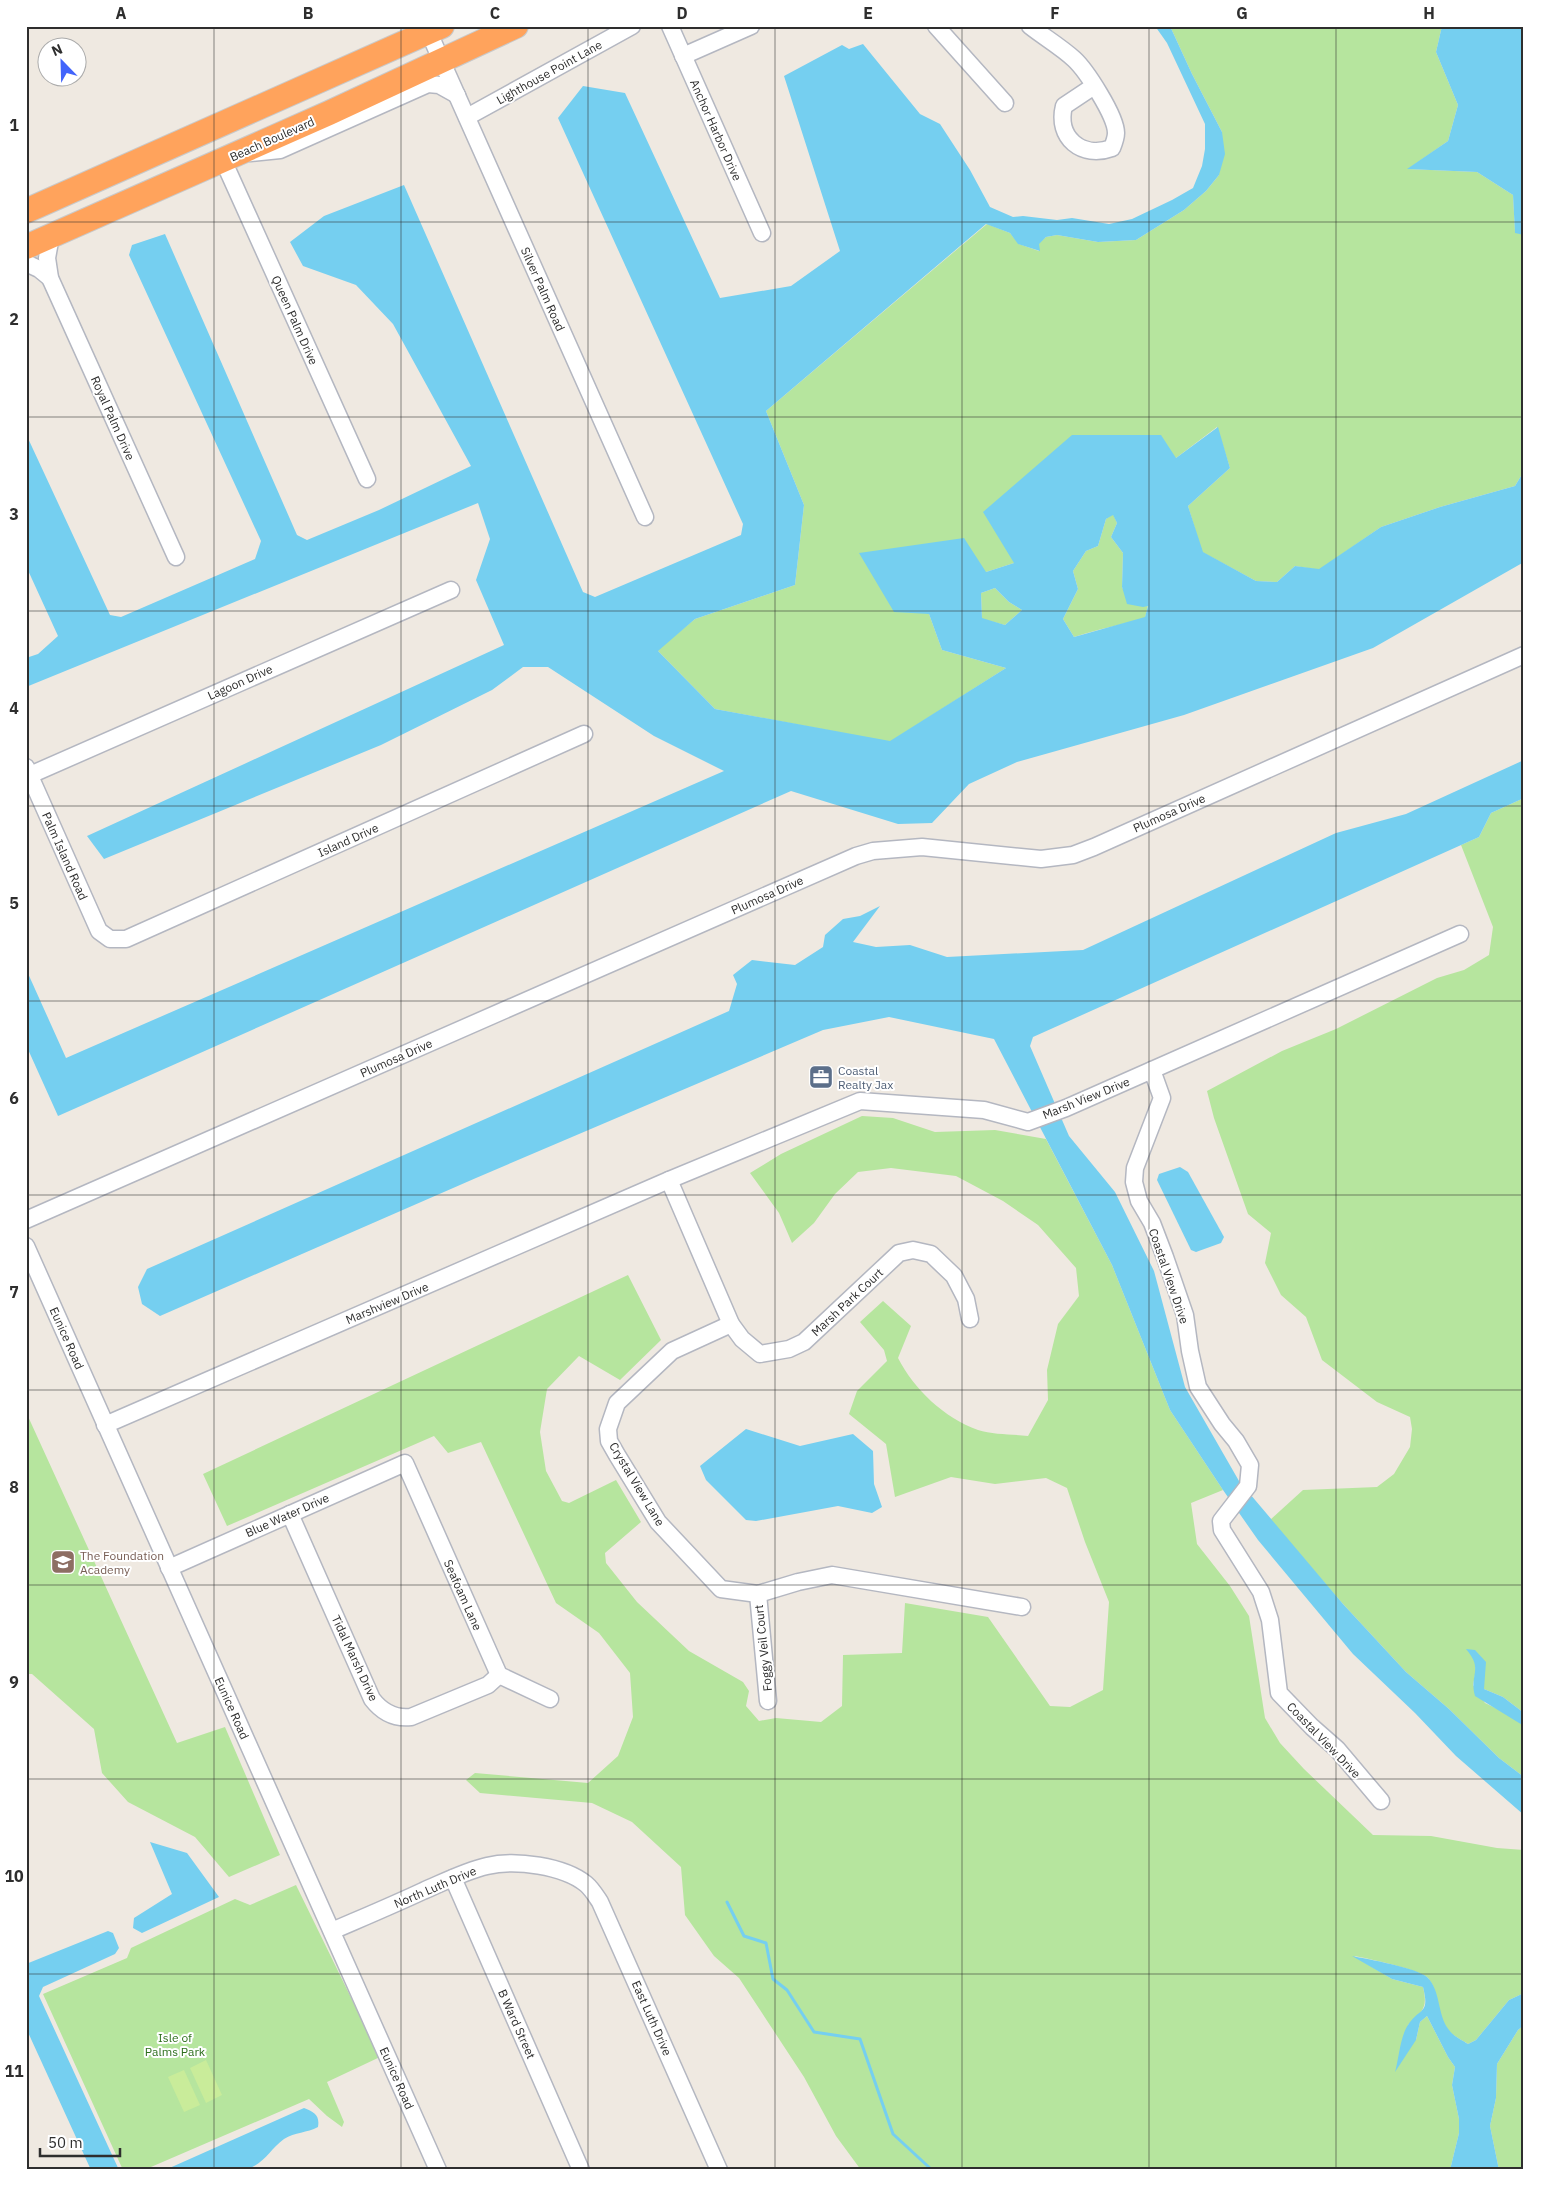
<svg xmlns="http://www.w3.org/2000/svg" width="1550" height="2196" font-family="'IBM Plex Sans',sans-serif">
  <rect width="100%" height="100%" fill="#efe9e1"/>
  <!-- green -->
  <g fill="#b6e59e">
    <path d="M1170,26H1442L1436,52L1458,105L1448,141L1408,169L1477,172L1513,195L1515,232L1524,235V471L1515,486L1440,507L1381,527L1319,570L1295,566L1277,582L1256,581L1202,552L1188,506L1230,468L1217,427L1176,458L1014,563L986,572L929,614L942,650L1006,668L890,742L715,709L657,650L695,619L795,585L804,505L766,411L987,224L1010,233L1019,244L1039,251L1038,244L1046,237L1057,235L1098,242L1136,240L1184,210L1206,191L1219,175L1222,132L1192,74Z"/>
    <path d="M1113,514L1117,523L1111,537L1123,553L1122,588L1148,605L1145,618C1121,625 1098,629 1074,637L1063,619L1078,589L1073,571L1086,551L1098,546L1106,519Z"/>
    <path d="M995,588L1009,602L1022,610L1005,625L982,619L981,593Z"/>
    <path d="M1524,798V1713L1503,1697L1484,1689V1676L1475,1659L1476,1670L1473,1685L1485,1703L1510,1715L1524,1726V1777L1499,1758L1449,1709L1406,1672L1343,1604L1270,1520L1303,1490L1377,1487L1394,1474L1410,1447L1412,1429L1410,1417L1377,1402L1322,1360L1306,1317L1281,1295L1265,1263L1271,1233L1248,1214L1214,1118L1207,1091L1282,1051L1336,1029L1437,978L1464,970L1489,955L1493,927L1461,845L1479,837L1491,813Z"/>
    <path d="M862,1116L893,1118L935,1132L995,1130L1046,1139L1112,1265L1170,1410L1223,1490L1191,1503L1197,1544L1230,1586L1249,1616L1265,1718L1280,1743L1304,1769L1373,1835L1431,1836L1497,1848L1524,1850V1993L1509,2000L1476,2040L1468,2044C1462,2040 1453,2036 1449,2031C1436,2015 1440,1992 1428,1978C1421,1970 1367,1958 1354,1956L1392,1979L1423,1987C1428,2008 1423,2011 1408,2025L1416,2040L1420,2022L1427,2016L1448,2057L1455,2067L1452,2085L1459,2119V2133L1450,2170H861L836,2136L804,2077L739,1978L714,1956L685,1915L681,1867L632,1822L592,1803L480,1793L466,1780L475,1773L588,1783L618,1756L633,1717L630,1673L599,1633L556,1603L481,1442L448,1453L434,1436L227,1526L203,1474L628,1275L661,1340L620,1380L579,1356L547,1389L540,1432L546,1471L562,1501L569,1503L616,1480L641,1522L605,1553L606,1563L637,1602L689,1651L743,1682L749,1691L746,1706L759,1721L776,1718L821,1722L842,1706L843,1655L902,1653L905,1603L988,1617L1050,1706L1070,1707L1103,1690L1109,1602L1085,1542L1067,1488L1046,1478L995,1484L951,1477L895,1497L886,1444L849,1414L857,1391L887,1361L884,1350L860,1322L883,1301L911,1326L898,1358C914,1389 944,1418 978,1430C993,1435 1012,1434 1028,1436L1048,1400L1047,1370L1058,1324L1079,1296L1076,1268L1038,1225L1003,1201L956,1176L891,1168L858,1172L835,1194L814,1223L792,1243L779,1213L750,1173L781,1154Z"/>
    <path d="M26,1412L177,1743L225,1727L280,1855L229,1877L195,1837L128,1802L102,1773L94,1729L32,1674H26Z"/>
    <path d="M296,1885L380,2057L327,2082L344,2122L342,2127L327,2116L309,2099L144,2170H123L43,1994L127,1958L131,1948L235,1899L250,1905Z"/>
    <path d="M1524,2025V2170H1499L1490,2126L1496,2098L1497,2064L1518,2030Z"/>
  </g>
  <!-- pitch -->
  <g fill="#c9ec9a">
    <path d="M206,2060L222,2095L206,2103L190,2068Z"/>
    <path d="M184,2070L200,2105L184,2112L168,2077Z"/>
  </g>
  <!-- water -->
  <g fill="#75cff0" fill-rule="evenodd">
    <path d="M1155,26H1170L1192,74L1222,132L1225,154L1219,175L1206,191L1184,210L1136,240L1098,242L1057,235L1046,237L1039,244L1040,251L1018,244L1010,233L986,224L766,411L804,505L795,585L695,619L658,651L715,709L890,741L1006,668L942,650L929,614L894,612L859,553L964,538L986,572L1014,563L983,512L1072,435H1161L1176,458L1218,427L1230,468L1188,506L1203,552L1256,581L1277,582L1295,566L1319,569L1381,527L1440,507L1515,486L1524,471V562L1373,648L1184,715L1017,762L969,784L932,823L898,824L791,791L58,1116L26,1045V969L66,1058L724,771L654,736L548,667H523L492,690L381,745L104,859L87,836L504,645L476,580L490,539L478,503L26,687V658L38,654L58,636L26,566V434L110,615L121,617L255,559L261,541L129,255L132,245L165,234L297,535L307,540L379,510L471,466L393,324L356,285L303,266L290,242L324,216L404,185L583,592L595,597L741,535L743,524L558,118L583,86L625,93L720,298L791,286L840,251L784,76L842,45L849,49L863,44L920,114L940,124L970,170L990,207L1013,217L1023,216L1057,220L1072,218L1109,224L1132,219L1172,200L1193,188L1202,166L1205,149V124L1167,43ZM1113,515L1117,523L1111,537L1123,553L1122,587L1127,604L1143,607L1148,606L1145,617L1074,637L1063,619L1078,589L1073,571L1086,551L1098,546L1106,519ZM995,588L1009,602L1022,610L1005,625L982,618L981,593Z"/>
    <path d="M1442,26H1524V235L1515,233L1513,195L1477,172L1407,169L1448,141L1458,105L1436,52Z"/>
    <path d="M1524,760V798L1491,813L1479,837L1033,1037L1030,1046L1069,1136L1115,1192L1154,1271L1185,1387L1239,1481L1343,1604L1406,1672L1449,1709L1499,1758L1524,1777V1815L1456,1756L1415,1713L1353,1654L1258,1540L1223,1490L1170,1410L1112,1265L994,1039L889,1017L823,1030L476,1178L160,1316L142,1304L138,1287L147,1269L729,1011L737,984L733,975L752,960L795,965L823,947L825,935L843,919L860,916L880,906L853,942L876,947L910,945L947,957L1083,950L1336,833L1406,814Z"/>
    <path d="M1180,1167L1188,1172L1224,1237L1221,1243L1196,1252L1191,1250L1157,1180L1159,1174Z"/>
    <path d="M746,1429L800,1446L853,1434L873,1451L874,1484L882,1507L872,1513L838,1506L756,1521L746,1520L706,1480L700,1466Z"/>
    <path d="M1466,1649L1475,1650L1486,1662L1484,1689L1503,1697L1524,1713V1726L1475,1696C1469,1674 1484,1670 1466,1649Z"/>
    <path d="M150,1842L187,1853L219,1897L142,1933L133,1928L134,1918L172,1894Z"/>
    <path d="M108,1931L113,1933L119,1948L115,1954L43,1987L39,1996L119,2170H91L26,2028V1964Z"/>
    <path d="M1352,1956C1368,1959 1417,1968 1427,1977C1441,1990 1437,2015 1449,2030C1453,2036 1462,2040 1468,2044L1476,2040L1509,2000L1524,1993V2025L1518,2030L1497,2064L1496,2098L1490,2126L1499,2170H1450L1459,2133V2119L1452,2085L1455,2067L1448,2057L1427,2016L1420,2022L1416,2040L1395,2072C1399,2058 1400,2037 1408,2025C1420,2007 1430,2015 1423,1987L1392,1979Z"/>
    <path d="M304,2108C314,2112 320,2115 318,2127C307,2133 295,2132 284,2139C270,2149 266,2162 248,2169L165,2170Z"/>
  </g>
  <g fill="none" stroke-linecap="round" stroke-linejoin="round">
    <!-- stream -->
    <path stroke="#75cff0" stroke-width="3" d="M727,1902L744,1936L766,1943L773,1979L787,1990L814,2032L860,2039L893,2134L932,2170"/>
    <defs>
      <g id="minor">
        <path d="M426,26L645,517"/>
        <path d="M670,26L762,233"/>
        <path d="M936,26L1005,103"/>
        <path d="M1030,26C1044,37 1061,47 1074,59C1086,70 1116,116 1116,133C1116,138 1114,143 1112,148C1082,159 1056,138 1064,106L1094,86"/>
        <path d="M683,56L751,26"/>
        <path d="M467,117L632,26"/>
        <path d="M250,153L280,150L428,84L439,85L457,95"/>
        <path d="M223,160L367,479"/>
        <path d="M51,236L47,258L50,278L176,557"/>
        <path d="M26,263L39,269L50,278"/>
        <path d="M26,767L99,931L110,939H126L584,734"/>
        <path d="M30,775L451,590"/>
        <path d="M1152,1070L1162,1098L1135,1168L1134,1182L1139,1201L1152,1223L1165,1257L1185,1315L1190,1351L1198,1387L1222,1424L1236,1441L1250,1465L1248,1486L1221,1521L1222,1530L1261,1592L1270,1620L1279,1693L1312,1727L1337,1749L1381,1801"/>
        <path d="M669,1180L731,1324L742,1339L760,1354L789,1349L804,1342L899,1253L913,1250L931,1254L954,1276L966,1299L970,1319"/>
        <path d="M26,1220L856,856L873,851L922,847L1041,859L1073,855L1094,847L1524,655"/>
        <path d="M26,1246L438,2170"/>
        <path d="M731,1324L672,1351L617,1403L608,1429L609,1441L617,1455L658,1522L721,1589L758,1594L798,1582L832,1575L1022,1607"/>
        <path d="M105,1425L669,1180L860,1101L984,1110L1028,1122L1066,1108L1152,1070L1460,934"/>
        <path d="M290,1514L372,1699C382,1712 394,1719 411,1717L488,1685L499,1675"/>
        <path d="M169,1568L405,1463L499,1675L550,1699"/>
        <path d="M758,1594L768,1701"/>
        <path d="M453,1878L581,2170"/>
        <path d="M332,1931C362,1918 393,1905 423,1891C444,1882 465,1871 487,1866C515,1859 564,1866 586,1884C592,1889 596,1896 600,1902L719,2170"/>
      </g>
      <g id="highway">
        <path d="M26,211L442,26"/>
        <path d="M26,247L329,113L516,26"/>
      </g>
    </defs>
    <!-- minor casing -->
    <use href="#minor" stroke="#b4b7c1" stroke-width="19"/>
    <!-- highway casing -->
    <use href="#highway" stroke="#c9c9c9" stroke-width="26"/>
    <!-- minor -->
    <use href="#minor" stroke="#fff" stroke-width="16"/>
    <!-- highway -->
    <use href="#highway" stroke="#ffa35c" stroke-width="24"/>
  </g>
  <!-- grid -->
  <path fill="none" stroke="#2e2e2e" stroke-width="1" stroke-opacity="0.55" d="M214,26V2170M401,26V2170M588,26V2170M775,26V2170M962,26V2170M1149,26V2170M1336,26V2170M26,222H1524M26,417H1524M26,611H1524M26,806H1524M26,1001H1524M26,1195H1524M26,1390H1524M26,1585H1524M26,1779H1524M26,1974H1524"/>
  <!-- icons -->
  <defs>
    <symbol id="office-square" viewBox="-11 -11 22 22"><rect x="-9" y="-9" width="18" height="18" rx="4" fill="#5c6f8a" stroke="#fff"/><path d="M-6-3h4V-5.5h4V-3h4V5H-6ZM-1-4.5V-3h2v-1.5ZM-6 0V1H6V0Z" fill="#fff"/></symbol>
    <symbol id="school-square" viewBox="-11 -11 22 22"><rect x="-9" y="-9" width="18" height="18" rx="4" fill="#8d6e63" stroke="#fff"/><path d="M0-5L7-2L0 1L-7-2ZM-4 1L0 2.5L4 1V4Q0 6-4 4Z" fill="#fff"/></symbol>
  </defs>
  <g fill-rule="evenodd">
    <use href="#office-square" x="807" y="1063" width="28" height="28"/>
    <use href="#school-square" x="49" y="1548" width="28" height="28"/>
  </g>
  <g text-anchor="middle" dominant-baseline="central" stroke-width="4" stroke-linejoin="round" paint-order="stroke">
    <!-- street labels -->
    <g font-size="12" fill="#2e2e2e" stroke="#fff">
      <text transform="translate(549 72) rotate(-29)">Lighthouse Point Lane</text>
      <text transform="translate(716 130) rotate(66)">Anchor Harbor Drive</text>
      <text transform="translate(272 139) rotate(-24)">Beach Boulevard</text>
      <text transform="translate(543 289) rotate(66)">Silver Palm Road</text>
      <text transform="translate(295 320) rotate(66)">Queen Palm Drive</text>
      <text transform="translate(113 418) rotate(66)">Royal Palm Drive</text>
      <text transform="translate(240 682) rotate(-24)">Lagoon Drive</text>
      <text transform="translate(1169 813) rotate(-24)">Plumosa Drive</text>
      <text transform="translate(348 840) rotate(-24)">Island Drive</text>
      <text transform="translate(65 856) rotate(66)">Palm Island Road</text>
      <text transform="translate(767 895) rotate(-24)">Plumosa Drive</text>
      <text transform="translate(396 1058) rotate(-24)">Plumosa Drive</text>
      <text transform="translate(1086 1098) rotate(-22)">Marsh View Drive</text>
      <text transform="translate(1169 1276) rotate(71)">Coastal View Drive</text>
      <text transform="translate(847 1302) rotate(-43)">Marsh Park Court</text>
      <text transform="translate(387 1303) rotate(-23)">Marshview Drive</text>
      <text transform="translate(67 1338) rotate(66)">Eunice Road</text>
      <text transform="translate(637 1484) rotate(59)">Crystal View Lane</text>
      <text transform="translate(287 1515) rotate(-24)">Blue Water Drive</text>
      <text transform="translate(463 1595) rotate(66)">Seafoam Lane</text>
      <text transform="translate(763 1648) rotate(-96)">Foggy Veil Court</text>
      <text transform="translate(355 1658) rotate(65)">Tidal Marsh Drive</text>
      <text transform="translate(232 1708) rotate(66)">Eunice Road</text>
      <text transform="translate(1324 1740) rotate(46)">Coastal View Drive</text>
      <text transform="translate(435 1887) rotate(-23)">North Luth Drive</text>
      <text transform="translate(652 2018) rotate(66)">East Luth Drive</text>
      <text transform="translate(517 2024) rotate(66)">B Ward Street</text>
      <text transform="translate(397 2078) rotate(66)">Eunice Road</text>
    </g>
    <!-- service labels -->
    <g font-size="12" fill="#4e5e75" stroke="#fff" text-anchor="start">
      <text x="838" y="1070">Coastal<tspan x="838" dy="14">Realty Jax</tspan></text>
    </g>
    <!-- education labels -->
    <g font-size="12" fill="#785e54" stroke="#fff" text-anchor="start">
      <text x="80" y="1555">The Foundation<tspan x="80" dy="14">Academy</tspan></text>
    </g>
    <!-- park labels -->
    <g font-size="12" fill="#2c6e1b" stroke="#fff">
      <text x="175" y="2037">Isle of<tspan x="175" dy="14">Palms Park</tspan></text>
    </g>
  </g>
  <!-- border -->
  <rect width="1550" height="2196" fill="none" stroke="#ffffff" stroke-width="55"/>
  <!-- north arrow -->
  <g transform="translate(62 62) rotate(337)"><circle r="24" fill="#ffffff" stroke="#ababab"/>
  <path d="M0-4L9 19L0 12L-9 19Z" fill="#4264fb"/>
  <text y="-8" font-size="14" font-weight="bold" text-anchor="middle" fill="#2e2e2e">N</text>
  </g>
  <!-- scale -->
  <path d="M40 2148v8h80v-8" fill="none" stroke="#2e2e2e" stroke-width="2.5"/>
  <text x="48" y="2148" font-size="15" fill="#2e2e2e" stroke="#ffffff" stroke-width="4" paint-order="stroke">50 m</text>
  <rect x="28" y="28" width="1494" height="2140" fill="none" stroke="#2e2e2e" stroke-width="2"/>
  <g font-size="16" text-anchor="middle" font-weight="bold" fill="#2e2e2e">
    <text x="121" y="19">A</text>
    <text x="308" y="19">B</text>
    <text x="495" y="19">C</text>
    <text x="682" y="19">D</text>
    <text x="868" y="19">E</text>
    <text x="1055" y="19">F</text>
    <text x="1242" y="19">G</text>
    <text x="1429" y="19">H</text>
    <text x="14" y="131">1</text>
    <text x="14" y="325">2</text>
    <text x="14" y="520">3</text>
    <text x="14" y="714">4</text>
    <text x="14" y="909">5</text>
    <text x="14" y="1104">6</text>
    <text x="14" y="1298">7</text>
    <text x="14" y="1493">8</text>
    <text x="14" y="1688">9</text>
    <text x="14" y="1882">10</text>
    <text x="14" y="2077">11</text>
  </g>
</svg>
